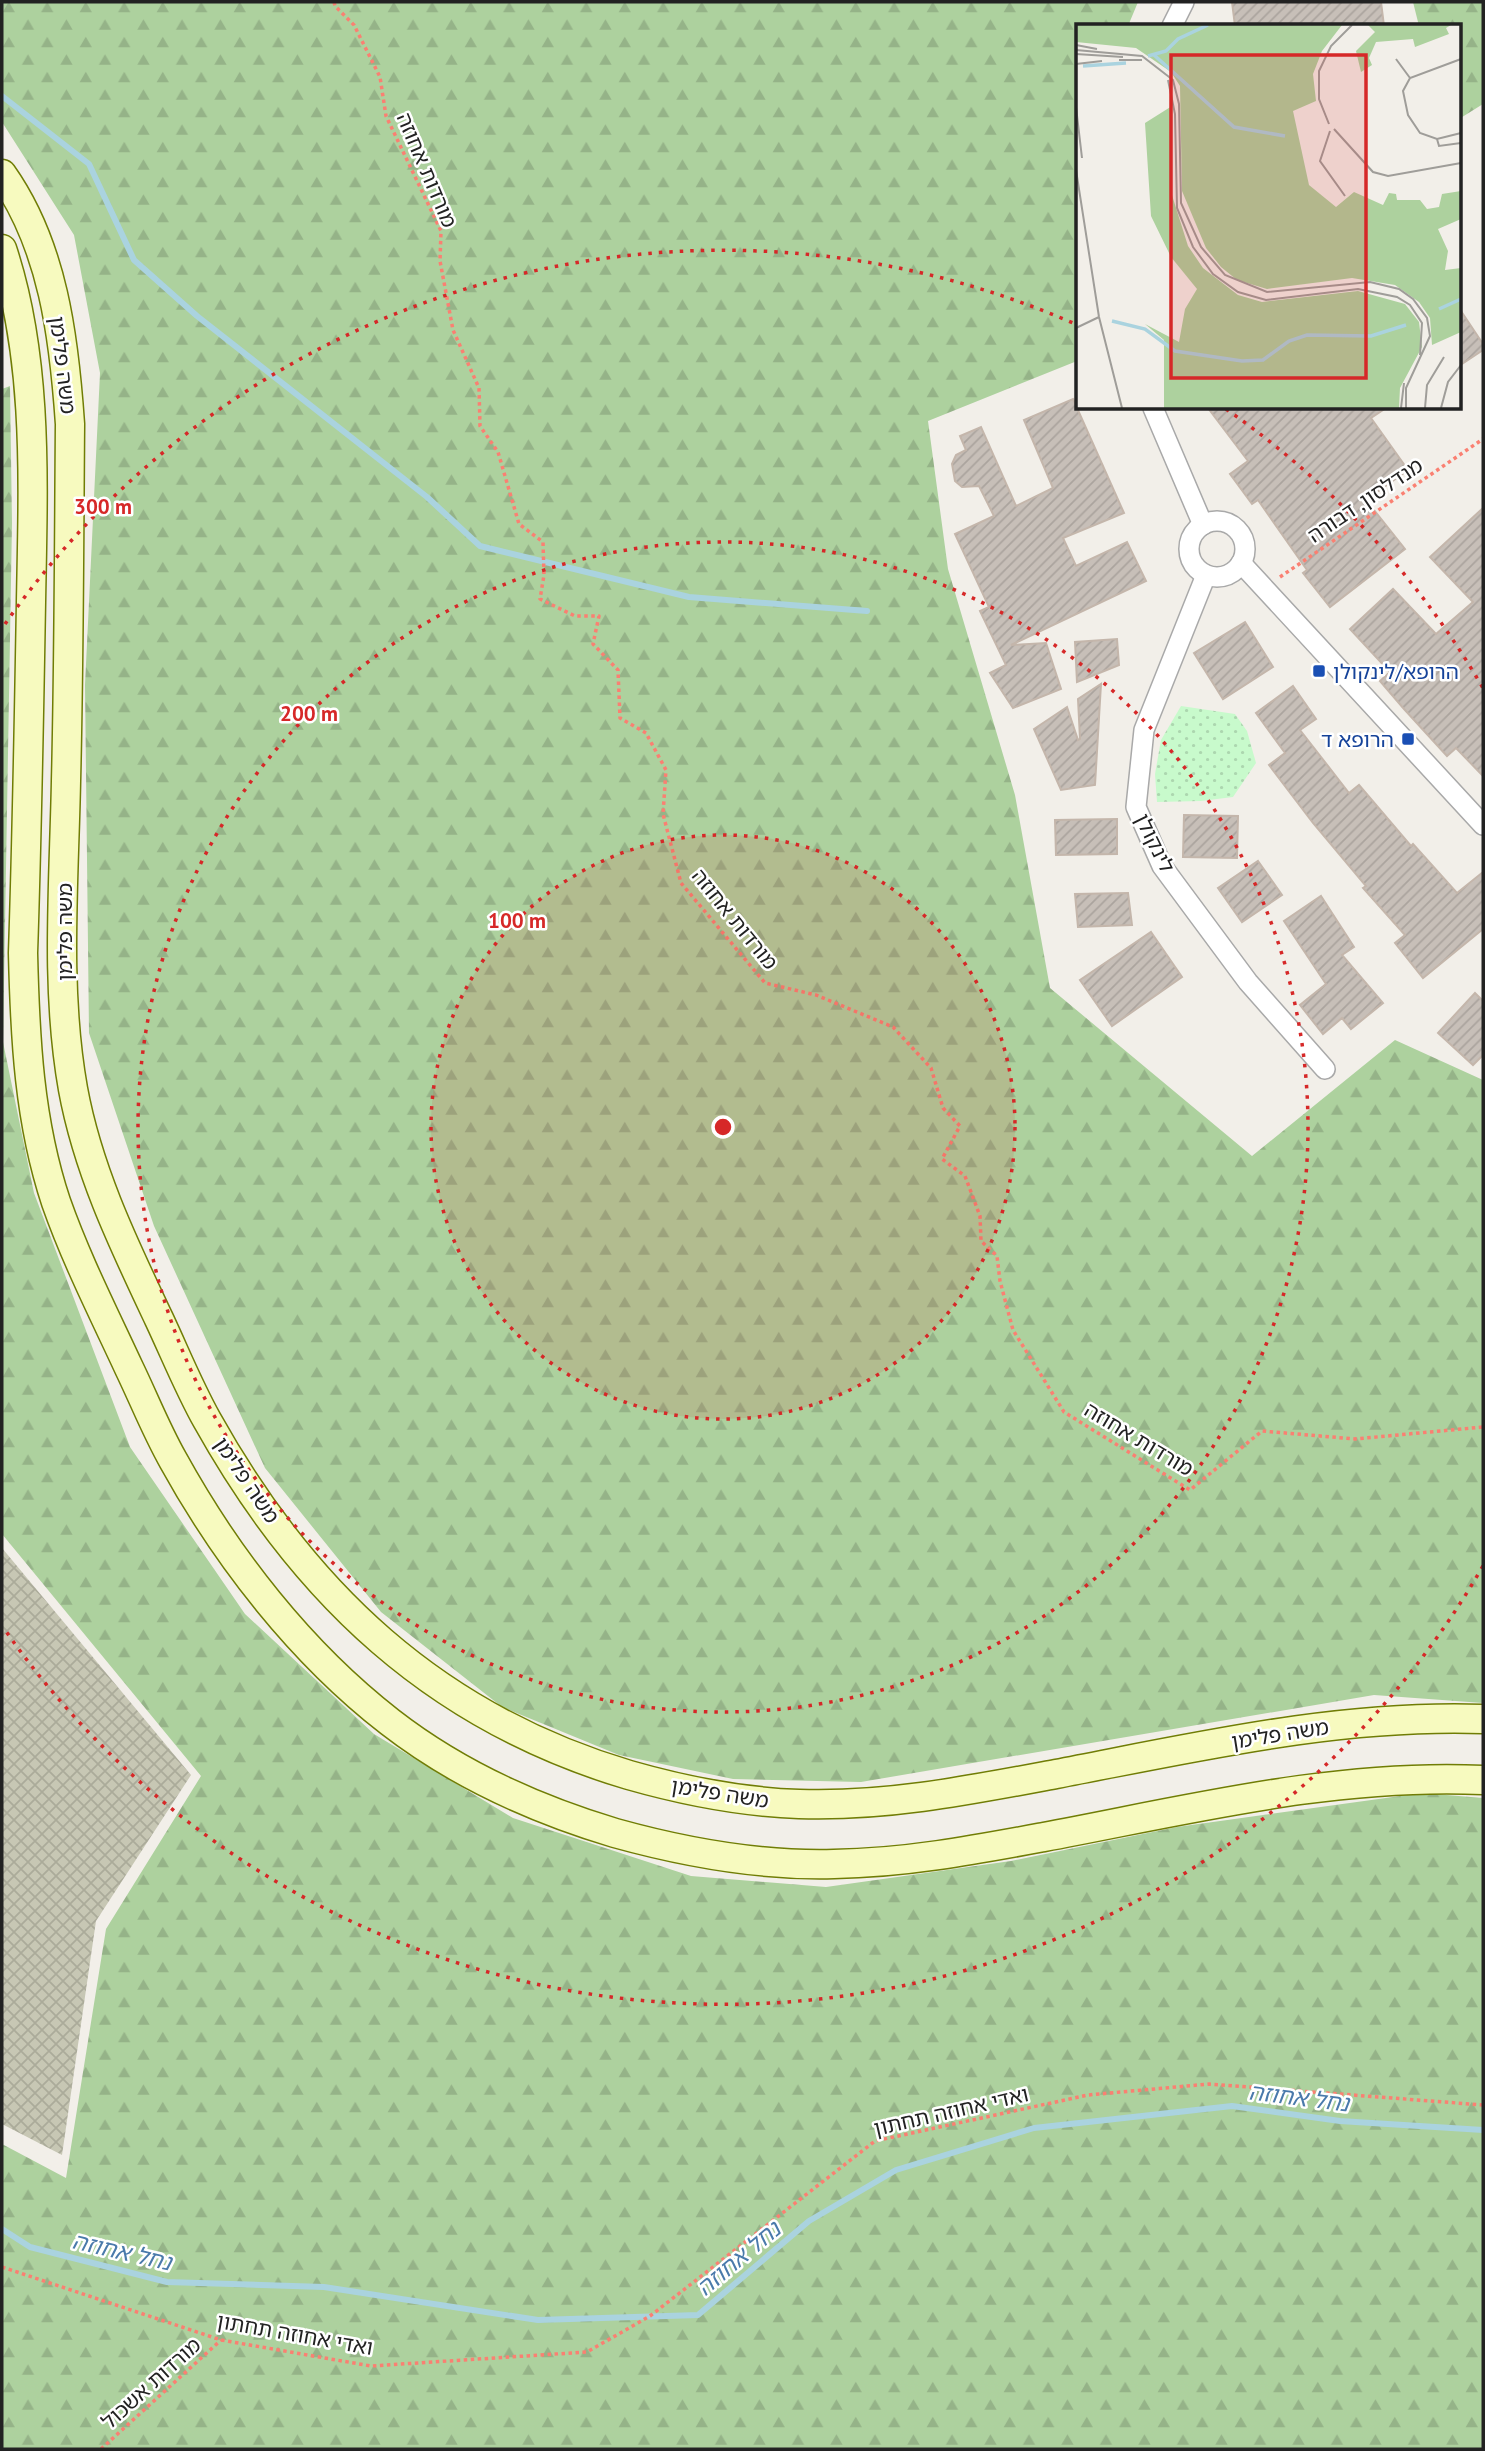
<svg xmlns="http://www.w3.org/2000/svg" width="1485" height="2451" font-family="'PT Sans','Noto Sans Hebrew',sans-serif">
  <defs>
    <pattern id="construction-cross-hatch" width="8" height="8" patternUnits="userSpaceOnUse" patternTransform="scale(1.75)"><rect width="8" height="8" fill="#c7c7b4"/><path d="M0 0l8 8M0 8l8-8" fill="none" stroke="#abab9a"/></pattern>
    <pattern id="forest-firs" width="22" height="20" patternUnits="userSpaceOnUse" patternTransform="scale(1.75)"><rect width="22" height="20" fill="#add19e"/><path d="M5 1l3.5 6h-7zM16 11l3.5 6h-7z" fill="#95b388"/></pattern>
    <pattern id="park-dots" width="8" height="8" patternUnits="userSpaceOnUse" patternTransform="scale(1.75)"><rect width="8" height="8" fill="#c8facc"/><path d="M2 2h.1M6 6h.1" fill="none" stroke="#acd6af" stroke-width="1.8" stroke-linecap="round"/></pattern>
    <pattern id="building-hatch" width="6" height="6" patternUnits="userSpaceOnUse" patternTransform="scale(1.75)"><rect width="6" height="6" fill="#c7bfb8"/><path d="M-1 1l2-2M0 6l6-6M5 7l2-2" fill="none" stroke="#aba49e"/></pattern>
  </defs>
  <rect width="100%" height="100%" fill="#f2efe9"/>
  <!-- construction -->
  <path fill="url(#construction-cross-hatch)" d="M2,1548L191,1775L96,1921L62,2155L2,2124Z"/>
  <!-- forest -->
  <g fill="url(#forest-firs)">
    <path d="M2,2H1138L1128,26H1077V361L928,421L948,569L1015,795L1050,988L1252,1156L1395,1040L1483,1080V1703L1374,1695L861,1782L733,1779L619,1755L502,1707L381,1612L265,1468L154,1226L89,1033L85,685L100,373L74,235L2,122Z"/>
    <path d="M1413,2H1483V104L1459,119V26H1419Z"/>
    <path d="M10,386L12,523L3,1042L34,1193L130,1447L245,1614L374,1734L513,1818L691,1876L826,1887L1011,1861L1177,1827L1422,1793L1483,1798V2449H2V2144L66,2178L106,1929L201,1776L2,1534V389Z"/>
  </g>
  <!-- park -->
  <path fill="url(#park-dots)" d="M1181,706L1235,714L1247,731L1256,763L1233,797L1201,801L1157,802L1155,774L1161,740Z"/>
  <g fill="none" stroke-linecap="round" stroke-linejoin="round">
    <!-- stream -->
    <g stroke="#aad3df" stroke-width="6">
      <path d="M2,96L89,164L134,260L197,316L427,497L480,546L689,597L867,611"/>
      <path d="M2,2229L30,2247L167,2282L324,2287L538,2320L698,2315L809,2221L896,2170L1034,2128L1232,2106L1340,2121L1483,2130"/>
    </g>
  </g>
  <!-- building -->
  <g fill="url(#building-hatch)" stroke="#c4b6ab" stroke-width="2">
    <path d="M1232,2H1381L1384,26H1235Z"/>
    <path d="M1459,308L1483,344V350L1459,366Z"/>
    <path d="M1073,399L1124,513L1063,538L1076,566L1127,542L1146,581L1011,645L1046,643L1061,689L1013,708L990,673L1006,665L980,611L989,607L955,534L994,516L979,486L962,487L955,481L952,464L956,455L966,450L960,436L981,427L1016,506L1053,488L1024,420Z"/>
    <path d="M1208,408H1386L1371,418L1408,470L1366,500L1405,549L1330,607L1303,573L1307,570L1258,500L1252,504L1230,474L1248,461Z"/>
    <path d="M1483,508V776L1456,748L1447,756L1404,709L1380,681L1390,672L1350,629L1393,589L1436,634L1473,602L1430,557Z"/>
    <path d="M1245,622L1273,667L1223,699L1194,653Z"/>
    <path d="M1117,639L1119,665L1077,682L1075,642Z"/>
    <path d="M1101,684L1095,785L1061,790L1034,729L1067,707L1078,740L1080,739L1078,699Z"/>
    <path d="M1293,686L1316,719L1300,730L1349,793L1359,785L1411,846L1413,844L1457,893L1483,872V929L1423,978L1395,943L1405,935L1363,888L1366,886L1313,823L1269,765L1285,753L1256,713Z"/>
    <path d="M1184,815L1238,816L1237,858L1183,857Z"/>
    <path d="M1117,819V854L1056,855L1055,820Z"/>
    <path d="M1258,861L1282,895L1242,922L1218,888Z"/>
    <path d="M1128,893L1132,925L1078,927L1075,894Z"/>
    <path d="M1321,896L1354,947L1342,955L1383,1003L1351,1029L1342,1018L1323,1034L1300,1005L1326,984L1284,921Z"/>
    <path d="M1151,932L1182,977L1112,1026L1080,980Z"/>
    <path d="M1475,993L1483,1001V1055L1473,1065L1438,1033Z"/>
  </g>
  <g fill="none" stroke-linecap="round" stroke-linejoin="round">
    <defs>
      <g id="street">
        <path d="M1172,26L1184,2"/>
        <path d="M1153,408L1203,525"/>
        <circle cx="1217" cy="549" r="28"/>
        <path d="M1241,563L1483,825"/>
        <path d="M1206,575L1144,730L1136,807L1162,866L1248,982L1325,1069"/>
      </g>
      <g id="secondary">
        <path d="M2,174C53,246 64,337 70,424C69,543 69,662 66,781C64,884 55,988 73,1089C88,1171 124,1245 159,1319C175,1353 189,1388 207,1420C304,1594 436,1718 629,1775C685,1791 742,1802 799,1804C886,1807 971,1790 1056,1774C1197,1747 1339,1714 1483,1719"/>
        <path d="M2,249C39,360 33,486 31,602C29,719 27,836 23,953C25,1038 29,1121 56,1202C76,1259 104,1314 129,1368C144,1399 156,1430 173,1460C227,1558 301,1653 390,1722C457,1774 535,1809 615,1833C687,1853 760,1866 834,1864C905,1863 974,1850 1044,1837C1188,1810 1335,1773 1483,1780"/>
      </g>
    </defs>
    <!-- street casing -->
    <use href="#street" stroke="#a9a9a9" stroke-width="22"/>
    <!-- secondary casing -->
    <use href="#secondary" stroke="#707d05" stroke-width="31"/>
    <!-- path -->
    <g stroke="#fa8072" stroke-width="3.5" stroke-dasharray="3.5 3.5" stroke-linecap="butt">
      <path d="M334,2L335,6L354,25L380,77L386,116L441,231L440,261L453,330L479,388L480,426L498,452L519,524L543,542L544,575L540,599L575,616H599L593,644L618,670L620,718L646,733L666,770L663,814L681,883L765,983L816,995L893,1027L931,1068L943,1108L960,1126L942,1159L965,1176L980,1216L981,1241L997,1256L1000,1281L1013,1330L1064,1412L1190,1490L1262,1431L1355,1439L1483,1427"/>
      <path d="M1280,577L1483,439"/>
      <path d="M2,2267L221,2340L371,2366L587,2352L650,2316L875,2141L1088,2095L1209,2084L1483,2105"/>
      <path d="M101,2449L221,2340"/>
    </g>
    <!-- street -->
    <use href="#street" stroke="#fff" stroke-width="19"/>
    <!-- secondary -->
    <use href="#secondary" stroke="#f7fabf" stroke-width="28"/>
  </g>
  <!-- distance rings -->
  <circle cx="723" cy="1127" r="292" fill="#d62828" fill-opacity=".12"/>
  <g fill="none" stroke="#d62828" stroke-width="3.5" stroke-dasharray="3.5 7">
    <circle cx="723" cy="1127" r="292"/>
    <circle cx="723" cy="1127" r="585"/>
    <path d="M1483 1566A877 877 0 0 1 5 1630M5 624A877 877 0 0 1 1073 323M1226 409A877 877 0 0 1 1483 688"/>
  </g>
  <!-- markers -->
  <g fill="#1a4fb4" stroke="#fff" stroke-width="2.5">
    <rect x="1312" y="664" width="14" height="14" rx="3.5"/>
    <rect x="1401" y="732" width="14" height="14" rx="3.5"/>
  </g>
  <g text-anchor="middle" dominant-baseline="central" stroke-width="5" stroke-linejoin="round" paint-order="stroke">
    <!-- street labels -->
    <g font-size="21" fill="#222" stroke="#fff">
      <text transform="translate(427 170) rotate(67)">מורדות אחוזה</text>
      <text transform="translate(63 365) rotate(83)">משה פלימן</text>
      <text transform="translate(1365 500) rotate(-34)">מנדלסון, דבורה</text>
      <text transform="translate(1155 843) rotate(64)">לינקולן</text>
      <text transform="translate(735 919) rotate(51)">מורדות אחוזה</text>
      <text transform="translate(64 932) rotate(-90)">משה פלימן</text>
      <text transform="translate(1139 1439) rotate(31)">מורדות אחוזה</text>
      <text transform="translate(247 1480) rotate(56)">משה פלימן</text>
      <text transform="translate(1280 1734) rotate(-9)">משה פלימן</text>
      <text transform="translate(720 1793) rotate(9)">משה פלימן</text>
      <text transform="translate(951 2111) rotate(-13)">ואדי אחוזה תחתון</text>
      <text transform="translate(295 2334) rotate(10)">ואדי אחוזה תחתון</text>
      <text transform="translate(151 2383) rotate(-42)">מורדות אשכול</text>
    </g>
    <!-- transit labels -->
    <g font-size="21" fill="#164399" stroke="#fff" text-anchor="start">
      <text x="1333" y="671">הרופא/לינקולן</text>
      <text x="1394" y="739" text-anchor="end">הרופא ד</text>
    </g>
    <!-- water labels -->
    <g font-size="23" font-style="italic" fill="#4a7aab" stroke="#fff">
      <text transform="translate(1299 2097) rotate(7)">נחל אחוזה</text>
      <text transform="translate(122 2251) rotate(13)">נחל אחוזה</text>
      <text transform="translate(738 2258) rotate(-40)">נחל אחוזה</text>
    </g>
  </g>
  <!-- overview -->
  <g transform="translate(1076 24)">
    <rect width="385" height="385" fill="#f2efe9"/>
    <path d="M0,1H266L246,27L237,50L240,77L217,87L233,161L260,183L278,168L307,181L313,169L320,170L321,176H344L351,185L363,183L366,170L385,167V195L362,205L372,227L369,246L385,244V308L356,321L354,294L343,278L319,261L276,254L191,265L161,256L145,243L130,224L106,167L104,62L95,48L60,24L0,18ZM292,1H375L370,4L373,10L339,23L337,15L300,18L293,34L296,41L285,48L280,27L299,8ZM96,82L95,168L112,222L127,244L162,271L186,278L282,267L329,280L343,298L346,323L324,364L323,384H88V316L69,300L103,318L109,285L121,265L95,233L75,192L69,99Z" fill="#add19e"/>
    <path fill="none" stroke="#aad3df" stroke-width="3.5" d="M78,31L158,103L209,112M72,32L90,27L102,15L132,1M7,42L50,39M363,285L385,275M36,297L69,305L99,327L166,337L187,336L213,317L231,311L295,312L330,301"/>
    <path fill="none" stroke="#9f9d99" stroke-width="2" d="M0,21L21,25M0,26L66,32L97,56L103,80L105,179L125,223L149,251L191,268L294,258L323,265L337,275L351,294L354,312L330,364V384M0,30L47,33M320,35L334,54M385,35L334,54L327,67L332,91L344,109L361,115L385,109M43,36H66M0,40L26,37M92,56L99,90L101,184L117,223L137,250L162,268L190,276L282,265L321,273L334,281L346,299L344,331M0,83L6,134M253,100L243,75V47L255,22L276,1M258,105L297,148L312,152L385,139M254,107L244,137L269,172M361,115L363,122L385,119M0,146L23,293L46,384M0,304L23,293M325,384L328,359M349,384L351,361L368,333M365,384L372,358L385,341"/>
    <path fill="#d62828" fill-opacity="0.15" stroke="#d62828" stroke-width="3.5" d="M95,31H290V354H95Z"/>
    <rect width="385" height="385" fill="none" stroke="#222" stroke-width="3.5"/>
  </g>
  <circle cx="723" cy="1127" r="10" fill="#d62828" stroke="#fff" stroke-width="3.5"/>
  <g font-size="21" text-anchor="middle" font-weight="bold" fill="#d62828" stroke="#fff" stroke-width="5" stroke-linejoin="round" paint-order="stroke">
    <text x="103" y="514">300 m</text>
    <text x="309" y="721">200 m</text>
    <text x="517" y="928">100 m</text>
  </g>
  <!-- border -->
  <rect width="1485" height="2451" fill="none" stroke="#222222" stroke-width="7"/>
</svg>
